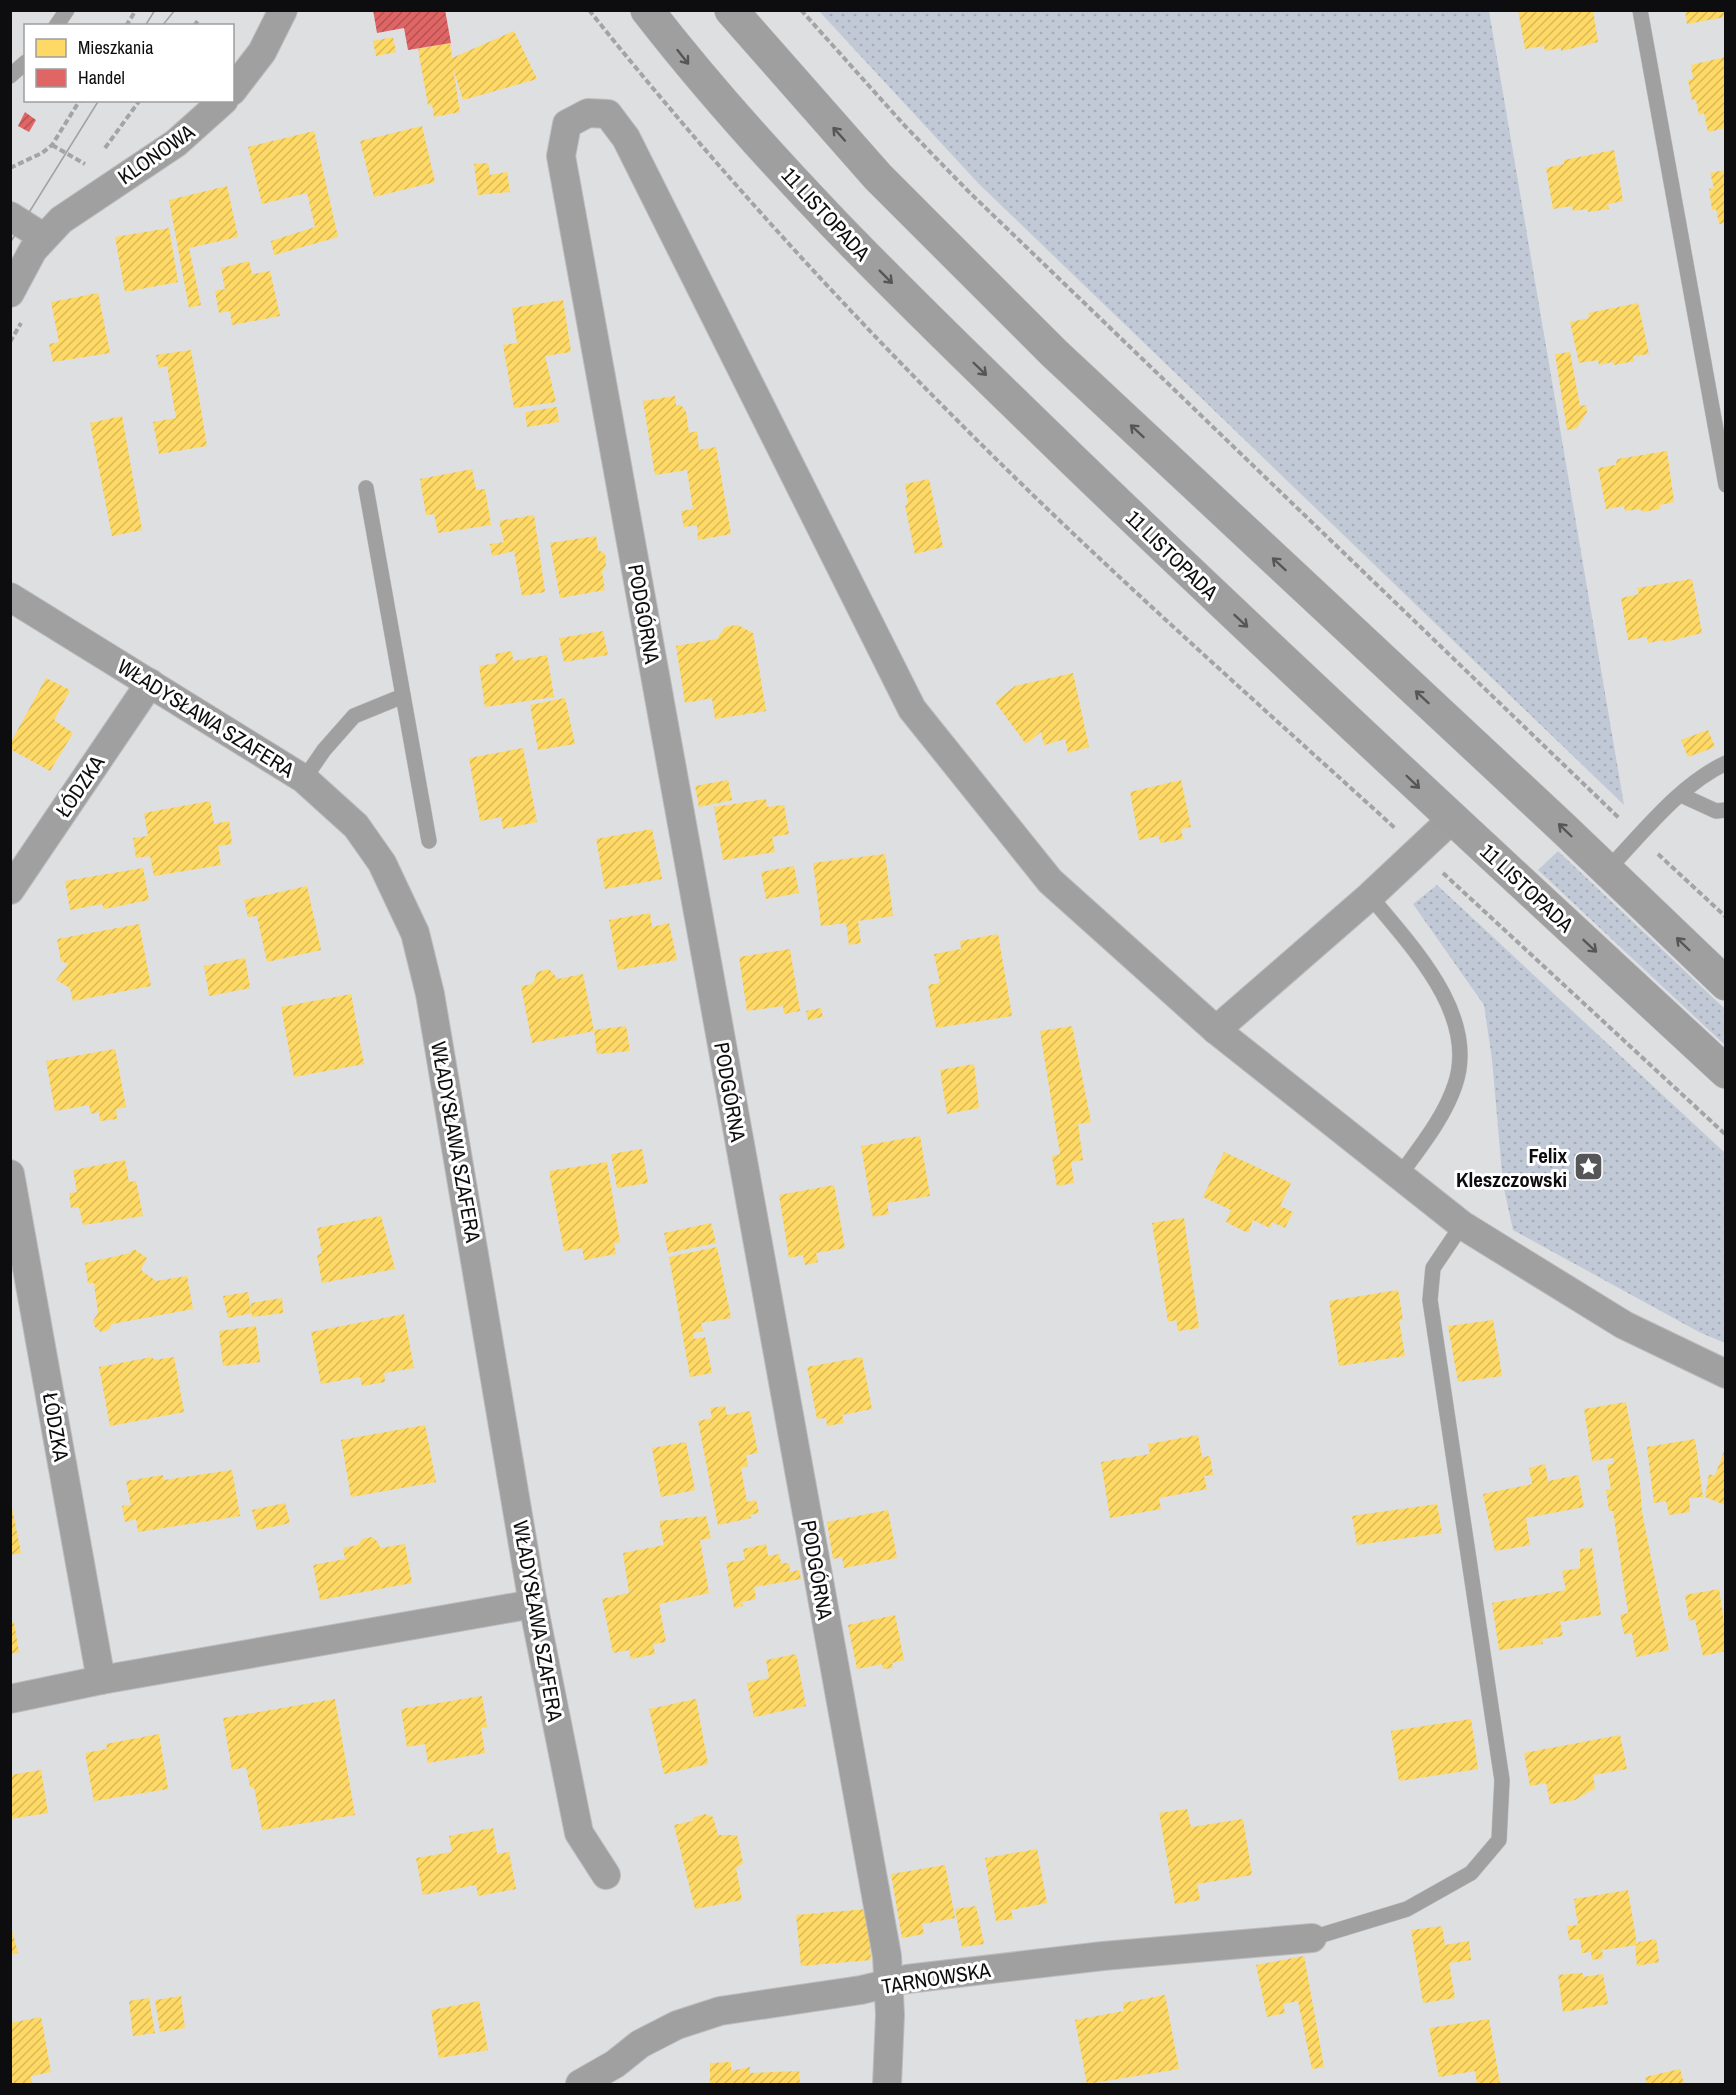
<svg xmlns="http://www.w3.org/2000/svg" width="1736" height="2095" font-family="'Archivo Narrow',sans-serif">
  <defs>
    <pattern id="grass-dots" width="8" height="8" patternUnits="userSpaceOnUse" patternTransform="scale(1.5)"><rect width="8" height="8" fill="#c1c9d7"/><path d="M2 2h.1M6 6h.1" fill="none" stroke="#a5abb7" stroke-width="1.8" stroke-linecap="round"/></pattern>
    <pattern id="homes-hatch" width="6" height="6" patternUnits="userSpaceOnUse" patternTransform="scale(1.5)"><rect width="6" height="6" fill="#ffd966"/><path d="M-1 1l2-2M0 6l6-6M5 7l2-2" fill="none" stroke="#d9b957"/></pattern>
    <pattern id="shops-hatch" width="6" height="6" patternUnits="userSpaceOnUse" patternTransform="scale(1.5)"><rect width="6" height="6" fill="#e06666"/><path d="M-1 1l2-2M0 6l6-6M5 7l2-2" fill="none" stroke="#b45252"/></pattern>
  </defs>
  <rect width="100%" height="100%" fill="#dddfe1"/>
  <!-- grass -->
  <g fill="url(#grass-dots)">
    <path d="M819,11H1489L1624,805L979,184Z"/>
    <path d="M1558,851L1725,1009V1045L1538,870Z"/>
    <path d="M1437,885L1725,1153V1343L1699,1332L1513,1230L1503,1184L1492,1059L1484,1005L1413,904Z"/>
  </g>
  <!-- homes -->
  <g fill="url(#homes-hatch)">
    <path d="M1518,10H1593L1598,42L1561,51V48L1545,51L1544,46L1525,49Z"/>
    <path d="M1685,10H1725V17L1687,24Z"/>
    <path d="M514,31L537,79L463,100L453,68L460,112L434,117L432,104L428,105L418,49L450,43L452,58Z"/>
    <path d="M393,37L396,52L376,56L373,41Z"/>
    <path d="M1725,57V128L1708,132L1704,113L1699,115L1696,100H1692L1688,80L1693,79L1691,65Z"/>
    <path d="M422,126L435,182L374,197L360,141Z"/>
    <path d="M314,131L338,237L274,255L271,241L315,227L307,193L262,204L248,147Z"/>
    <path d="M1614,150L1623,201L1608,204L1609,209L1588,212V209L1573,211L1572,206L1553,209L1546,168L1564,164V160Z"/>
    <path d="M488,163L490,175L507,172L510,192L478,195L474,164Z"/>
    <path d="M1725,170V223L1719,224L1716,209L1712,210L1709,189L1714,188L1710,173Z"/>
    <path d="M227,186L238,237L189,248L201,305L189,308L169,200Z"/>
    <path d="M169,228L178,282L125,292L115,237Z"/>
    <path d="M249,261L252,274L270,271L280,316L232,325L230,311L219,313L215,291L225,289L221,268Z"/>
    <path d="M98,293L110,353L53,362L49,344L59,342L51,302Z"/>
    <path d="M563,300L571,352L545,356L556,402L514,408L503,345L517,343L512,308Z"/>
    <path d="M1638,303L1649,354L1633,356L1634,361L1614,365L1613,362L1599,365L1598,360L1579,363L1570,322L1589,318L1588,313Z"/>
    <path d="M191,350L207,446L159,454L153,422L176,418L167,366L159,368L156,355Z"/>
    <path d="M1570,352L1580,406L1586,405L1587,412L1577,428L1567,430L1555,354Z"/>
    <path d="M675,396L676,405H681L686,412L689,433L697,431L699,450L716,447L731,534L698,540L697,525L684,527L681,511L693,509L687,470L655,475L643,401Z"/>
    <path d="M557,407L559,422L527,427L525,412Z"/>
    <path d="M122,416L142,530L112,536L90,423Z"/>
    <path d="M1667,451L1674,502L1660,505L1659,509L1643,512L1640,509L1625,511L1624,506L1606,509L1598,468L1616,465L1617,459Z"/>
    <path d="M472,469L476,490L485,489L491,525L438,533L434,514L426,515L420,479Z"/>
    <path d="M929,479L943,547L915,554L905,505L908,504L905,484Z"/>
    <path d="M534,515L545,592L522,596L514,551L492,556L490,544L504,542L499,521Z"/>
    <path d="M596,536L598,550L605,554L606,565L602,572L605,590L560,598L550,543Z"/>
    <path d="M1692,579L1702,633L1665,642L1663,640L1648,643L1647,637L1628,640L1621,598L1639,594L1637,588Z"/>
    <path d="M738,625L753,633L766,711L715,719L712,698L685,703L676,646L717,639L725,627Z"/>
    <path d="M603,631L608,655L564,662L559,638Z"/>
    <path d="M512,651L513,661L547,655L554,697L485,707L479,666L497,663L495,654Z"/>
    <path d="M1073,673L1089,747L1068,753L1065,739L1044,745L1041,732L1026,744L995,702L1015,686Z"/>
    <path d="M46,678L70,690L54,720L73,733L50,771L10,749V744Z"/>
    <path d="M565,698L575,744L538,750L530,705Z"/>
    <path d="M1708,730L1715,747L1688,757L1681,740Z"/>
    <path d="M523,748L537,822L503,829L501,817L480,821L469,758Z"/>
    <path d="M728,780L732,800L699,807L695,786Z"/>
    <path d="M1181,780L1191,827L1181,829L1183,839L1160,843L1159,836L1139,840L1130,792Z"/>
    <path d="M766,799L767,807L784,805L789,834L772,837L775,852L723,860L714,807Z"/>
    <path d="M210,801L214,824L229,821L232,844L218,846L221,865L154,876L150,856L136,858L133,838L148,836L144,813Z"/>
    <path d="M652,829L662,879L605,889L596,839Z"/>
    <path d="M885,854L893,916L858,921L861,943L849,945L846,923L821,926L813,863Z"/>
    <path d="M794,866L799,893L766,899L761,872Z"/>
    <path d="M143,868L149,900L104,909L102,904L70,910L65,881Z"/>
    <path d="M307,886L321,950L267,962L257,916L248,917L244,900Z"/>
    <path d="M650,913L652,927L669,923L677,960L618,970L609,920Z"/>
    <path d="M139,924L151,986L73,1001L70,988L56,980L68,964L61,961L57,939Z"/>
    <path d="M998,934L1012,1016L936,1028L928,985L940,983L934,954L961,949L960,941Z"/>
    <path d="M790,949L800,1011L784,1014L783,1006L747,1011L739,957Z"/>
    <path d="M245,958L250,988L209,996L204,966Z"/>
    <path d="M549,969L558,979L583,974L594,1031L532,1043L521,986L533,984L537,972Z"/>
    <path d="M351,994L364,1064L294,1077L281,1007Z"/>
    <path d="M821,1008L823,1017L808,1020L806,1011Z"/>
    <path d="M626,1026L630,1051L597,1054L594,1030Z"/>
    <path d="M1072,1026L1091,1122L1078,1124L1083,1160L1071,1162L1074,1183L1057,1186L1052,1156L1060,1154L1040,1031Z"/>
    <path d="M115,1049L126,1107L116,1109L117,1119L100,1121L99,1112L91,1114L89,1105L55,1111L46,1061Z"/>
    <path d="M974,1064L979,1108L947,1114L940,1070Z"/>
    <path d="M920,1136L930,1196L887,1203L889,1214L873,1217L861,1146Z"/>
    <path d="M642,1149L648,1183L617,1188L611,1154Z"/>
    <path d="M1224,1152L1291,1183L1280,1206L1293,1212L1285,1228L1272,1222L1270,1228L1253,1220L1248,1233L1226,1222L1231,1210L1203,1197Z"/>
    <path d="M125,1160L129,1182L136,1181L143,1216L83,1225L79,1207L71,1208L69,1193L77,1192L73,1170Z"/>
    <path d="M607,1162L620,1242L614,1243L616,1254L584,1260L582,1248L564,1251L549,1171Z"/>
    <path d="M834,1185L845,1248L816,1253L818,1262L805,1265L803,1255L789,1258L779,1195Z"/>
    <path d="M381,1216L395,1269L322,1283L317,1255L322,1253L317,1228Z"/>
    <path d="M1184,1218L1199,1328L1178,1331L1176,1320L1168,1322L1152,1223Z"/>
    <path d="M711,1223L716,1243L668,1253L664,1233Z"/>
    <path d="M717,1247L731,1318L701,1323L703,1331L693,1333L694,1339L705,1337L712,1373L690,1377L669,1257Z"/>
    <path d="M134,1249L147,1258L142,1267V1271L156,1281L187,1276L193,1309L112,1324L108,1330L101,1332L95,1327L93,1321L98,1313L94,1283H88L85,1263L130,1253Z"/>
    <path d="M1398,1290L1403,1320H1399L1405,1356L1339,1366L1329,1301Z"/>
    <path d="M248,1292L251,1310V1303L282,1298L283,1313L252,1317V1313L228,1318L223,1296Z"/>
    <path d="M404,1314L414,1368L384,1373L385,1382L362,1386L360,1377L321,1384L311,1332Z"/>
    <path d="M1493,1320L1502,1376L1458,1382L1448,1326Z"/>
    <path d="M256,1326L260,1362L223,1366L219,1331Z"/>
    <path d="M152,1357L154,1360L174,1357L184,1412L110,1426L99,1367Z"/>
    <path d="M862,1357L872,1409L842,1415L844,1423L827,1426L826,1418L817,1419L807,1367Z"/>
    <path d="M1626,1402L1640,1484L1642,1512L1669,1650L1636,1657L1632,1633L1624,1634L1620,1615L1628,1613L1613,1511H1609L1606,1490L1611,1489L1607,1465L1614,1463L1613,1458L1592,1461L1584,1409Z"/>
    <path d="M725,1406L727,1415L750,1411L758,1453L746,1455L748,1466L741,1468L747,1502L756,1500L759,1513L750,1515L751,1518L718,1525L698,1421L712,1418L710,1408Z"/>
    <path d="M425,1425L436,1482L351,1497L341,1440Z"/>
    <path d="M1198,1435L1202,1457L1210,1456L1213,1475L1204,1476L1207,1489L1159,1498L1161,1509L1110,1518L1101,1462L1150,1454L1148,1444Z"/>
    <path d="M1695,1439L1703,1497L1689,1498L1690,1512L1669,1515L1666,1501L1654,1503L1647,1447Z"/>
    <path d="M686,1442L695,1490L661,1497L652,1448Z"/>
    <path d="M1725,1448V1505L1705,1497L1709,1474L1715,1476Z"/>
    <path d="M1545,1464L1548,1481L1578,1475L1584,1507L1526,1518L1530,1545L1495,1551L1483,1494L1532,1484L1529,1468Z"/>
    <path d="M232,1470L240,1516L138,1532L136,1519L125,1522L122,1506L131,1505L126,1481L163,1475L164,1480Z"/>
    <path d="M10,1498L21,1553L10,1555Z"/>
    <path d="M285,1503L290,1523L257,1530L252,1510Z"/>
    <path d="M1437,1504L1442,1533L1357,1545L1352,1516Z"/>
    <path d="M888,1510L897,1558L844,1568L842,1557L833,1559L827,1522Z"/>
    <path d="M706,1516L711,1538L700,1540L709,1593L659,1604L666,1642L653,1644L655,1654L631,1659L629,1650L613,1653L602,1599L629,1593L623,1553L664,1545L659,1521Z"/>
    <path d="M372,1537L378,1542L380,1548L405,1544L412,1583L320,1600L313,1565L345,1559L343,1548L358,1545L362,1539Z"/>
    <path d="M766,1544L768,1556L779,1554L781,1563H789L790,1572L799,1570L801,1579L754,1587L756,1599L742,1602L743,1606L734,1608L726,1563L745,1560L743,1549Z"/>
    <path d="M1592,1548L1601,1615L1560,1622L1563,1636L1542,1639L1543,1644L1499,1650L1492,1603L1566,1590L1562,1571L1580,1568V1549Z"/>
    <path d="M1719,1589L1725,1628V1651L1703,1656L1695,1619L1689,1621L1685,1595Z"/>
    <path d="M895,1615L904,1660L892,1663L893,1668L883,1669L882,1664L857,1669L848,1625Z"/>
    <path d="M10,1620L14,1623L19,1652L10,1654Z"/>
    <path d="M796,1654L806,1706L754,1717L747,1683L769,1678L766,1660Z"/>
    <path d="M482,1696L487,1727L481,1728L485,1753L428,1763L425,1744L407,1747L401,1709Z"/>
    <path d="M335,1699L355,1815L262,1830L254,1787H250L246,1767L232,1770L223,1718Z"/>
    <path d="M696,1699L708,1764L664,1774L649,1709Z"/>
    <path d="M1471,1719L1478,1769L1399,1781L1391,1731Z"/>
    <path d="M159,1734L168,1789L94,1801L85,1753L107,1749L106,1744Z"/>
    <path d="M1620,1735L1627,1769L1593,1775L1595,1788L1575,1800L1550,1804L1546,1783L1530,1786L1524,1753Z"/>
    <path d="M41,1770L48,1813L10,1819V1775Z"/>
    <path d="M1187,1809L1191,1827L1243,1819L1252,1875L1197,1884L1200,1900L1175,1904L1159,1813Z"/>
    <path d="M705,1814L713,1817L718,1835H737L743,1863L736,1868L742,1900L695,1909L674,1825L692,1821L695,1817Z"/>
    <path d="M493,1828L497,1854L509,1852L516,1889L478,1896L476,1885L423,1895L416,1858L452,1852L449,1836Z"/>
    <path d="M1037,1849L1047,1903L1011,1910L1013,1919L996,1921L985,1858Z"/>
    <path d="M945,1865L955,1918L922,1924L924,1934L902,1938L891,1874Z"/>
    <path d="M1628,1890L1637,1945L1602,1950L1603,1958L1592,1960L1591,1952L1582,1953L1580,1939L1569,1940L1567,1926L1578,1925L1574,1899Z"/>
    <path d="M976,1906L984,1944L962,1947L955,1909Z"/>
    <path d="M867,1909L871,1960L801,1966L796,1915Z"/>
    <path d="M10,1923L18,1953L10,1955Z"/>
    <path d="M1442,1926L1445,1945L1469,1941L1471,1960L1449,1963L1455,1998L1423,2003L1411,1930Z"/>
    <path d="M1656,1939L1659,1962L1637,1966L1635,1949L1639,1942Z"/>
    <path d="M1304,1956L1324,2067L1312,2069L1298,2001L1283,2004L1285,2013L1267,2017L1256,1965Z"/>
    <path d="M1583,1973V1977L1603,1974L1608,2004L1563,2012L1558,1975Z"/>
    <path d="M1165,1995L1179,2069L1087,2084L1075,2020L1124,2011L1123,2003Z"/>
    <path d="M181,1996L185,2028L160,2032L155,2000Z"/>
    <path d="M149,1998L155,2033L133,2036L129,2001Z"/>
    <path d="M479,2001L488,2050L439,2058L431,2010Z"/>
    <path d="M41,2017L51,2072L31,2076L32,2084H10V2023Z"/>
    <path d="M1489,2019L1500,2084H1477L1475,2071L1439,2077L1429,2028Z"/>
    <path d="M731,2062V2071L750,2067V2073L799,2071L800,2084H710V2063Z"/>
    <path d="M1680,2069L1684,2084H1647L1645,2077Z"/>
  </g>
  <!-- shops -->
  <g fill="url(#shops-hatch)">
    <path d="M373,10H445L451,43L408,50L404,28L377,33Z"/>
    <path d="M25,112L36,120L29,132L18,126Z"/>
  </g>
  <g fill="none" stroke-linecap="round" stroke-linejoin="round">
    <defs>
      <g id="lane">
        <path d="M1640,10L1726,485"/>
        <path d="M56,26L67,10"/>
        <path d="M10,76L26,62"/>
        <path d="M366,488L429,841"/>
        <path d="M304,779L324,750L354,716L403,696"/>
        <path d="M1681,795L1716,811L1726,810"/>
        <path d="M1607,870C1642,834 1679,785 1726,763"/>
        <path d="M1370,896C1411,946 1479,1015 1455,1085C1444,1118 1420,1147 1400,1175"/>
        <path d="M1312,1938L1407,1909L1471,1873L1499,1840L1502,1780L1430,1300L1433,1268L1462,1225"/>
      </g>
      <g id="street">
        <path d="M232,91L262,52L283,10"/>
        <path d="M10,216L43,237"/>
        <path d="M10,293L33,250L61,220L176,143L224,100"/>
        <path d="M10,597L304,779L356,826L382,863L415,933L430,994L533,1604L579,1833L606,1875"/>
        <path d="M10,890L150,683"/>
        <path d="M1216,1030L1370,896L1452,819"/>
        <path d="M10,1174L101,1680"/>
        <path d="M10,1699L101,1680L533,1604"/>
        <path d="M580,2084L615,2064L640,2044L677,2025L720,2011L861,1990L907,1979L1103,1956L1312,1938"/>
        <path d="M887,2084L890,2015L887,1956L561,156L567,124L588,113L608,114L626,138L912,709L1050,881L1216,1030L1462,1225L1624,1325L1726,1374"/>
      </g>
      <g id="secondary">
        <path d="M647,10C775,175 927,318 1076,463C1290,669 1508,870 1726,1072"/>
        <path d="M731,10L878,177L1054,353L1563,828L1726,984"/>
      </g>
    </defs>
    <!-- lane casing -->
    <use href="#lane" stroke="#bdbdbf" stroke-width="16"/>
    <!-- street casing -->
    <use href="#street" stroke="#bdbdbf" stroke-width="30"/>
    <!-- secondary casing -->
    <use href="#secondary" stroke="#bdbdbf" stroke-width="34"/>
    <!-- path -->
    <g stroke="#a3a4a5" stroke-width="4" stroke-dasharray="6 3" stroke-linecap="butt">
      <path d="M589,10C744,204 916,386 1097,556C1195,648 1296,738 1396,829"/>
      <path d="M801,10L905,126L967,190L1619,818"/>
      <path d="M126,26L136,10"/>
      <path d="M194,26L199,19"/>
      <path d="M52,145L85,164"/>
      <path d="M105,148L140,100"/>
      <path d="M10,168L42,153L52,145L80,100"/>
      <path d="M10,342L21,323"/>
      <path d="M1658,854L1726,917"/>
      <path d="M1443,873L1726,1135"/>
    </g>
    <!-- lane -->
    <use href="#lane" stroke="#a1a0a0" stroke-width="15"/>
    <!-- street -->
    <use href="#street" stroke="#a1a0a0" stroke-width="28"/>
    <!-- secondary -->
    <use href="#secondary" stroke="#a09fa0" stroke-width="33"/>
    <!-- tram -->
    <g stroke="#a2a2a3" stroke-width="1.5">
      <path d="M145,26L155,10"/>
      <path d="M162,26L175,10"/>
      <path d="M10,243L99,100"/>
    </g>
  </g>
  <!-- one-way arrows -->
  <defs><path id="oneway-shaft" d="M-6 0H5M1.5-3L5.5 0L1.5 3" fill="none" stroke-width="1.6" stroke-linecap="round" stroke-linejoin="round" transform="scale(1.5)"/></defs>
  <g stroke="#565658">
    <use href="#oneway-shaft" transform="translate(683 57) rotate(52)"/>
    <use href="#oneway-shaft" transform="translate(839 134) rotate(-132)"/>
    <use href="#oneway-shaft" transform="translate(886 277) rotate(45)"/>
    <use href="#oneway-shaft" transform="translate(980 369) rotate(44)"/>
    <use href="#oneway-shaft" transform="translate(1137 431) rotate(-137)"/>
    <use href="#oneway-shaft" transform="translate(1279 564) rotate(-137)"/>
    <use href="#oneway-shaft" transform="translate(1241 621) rotate(43)"/>
    <use href="#oneway-shaft" transform="translate(1422 697) rotate(-137)"/>
    <use href="#oneway-shaft" transform="translate(1413 782) rotate(44)"/>
    <use href="#oneway-shaft" transform="translate(1565 830) rotate(-136)"/>
    <use href="#oneway-shaft" transform="translate(1683 944) rotate(-136)"/>
    <use href="#oneway-shaft" transform="translate(1590 946) rotate(43)"/>
  </g>
  <!-- icons -->
  <defs>
    <symbol id="sight-square" viewBox="-11 -11 22 22"><rect x="-9" y="-9" width="18" height="18" rx="4" fill="#565658" stroke="#fff"/><path d="M0-6L1.8-2.2L6-1.7L2.9 1.2L3.7 5.4L0 3.3L-3.7 5.4L-2.9 1.2L-6-1.7L-1.8-2.2Z" fill="#fff"/></symbol>
  </defs>
  <g fill-rule="evenodd">
    <use href="#sight-square" x="1572" y="1150" width="33" height="33"/>
  </g>
  <g text-anchor="middle" dominant-baseline="central" stroke-width="6" stroke-linejoin="round" paint-order="stroke">
    <!-- street labels -->
    <g font-size="21" fill="#0d0d0f" stroke="#fff">
      <text transform="translate(156 154) rotate(-35)">KLONOWA</text>
      <text transform="translate(826 214) rotate(47)">11 LISTOPADA</text>
      <text transform="translate(1172 555) rotate(44)">11 LISTOPADA</text>
      <text transform="translate(644 614) rotate(80)">PODGÓRNA</text>
      <text transform="translate(206 718) rotate(32)">WŁADYSŁAWA SZAFERA</text>
      <text transform="translate(80 786) rotate(-56)">ŁÓDZKA</text>
      <text transform="translate(1527 888) rotate(43)">11 LISTOPADA</text>
      <text transform="translate(730 1092) rotate(80)">PODGÓRNA</text>
      <text transform="translate(456 1142) rotate(80)">WŁADYSŁAWA SZAFERA</text>
      <text transform="translate(56 1427) rotate(80)">ŁÓDZKA</text>
      <text transform="translate(817 1570) rotate(80)">PODGÓRNA</text>
      <text transform="translate(538 1621) rotate(80)">WŁADYSŁAWA SZAFERA</text>
      <text transform="translate(936 1978) rotate(-9)">TARNOWSKA</text>
    </g>
    <!-- poi labels -->
    <g font-size="21" font-weight="bold" fill="#0d0d0f" stroke="#fff" text-anchor="end">
      <text x="1567" y="1155">Felix<tspan x="1567" dy="24">Kleszczowski</tspan></text>
    </g>
  </g>
  <!-- border -->
  <rect width="1736" height="2095" fill="none" stroke="#0d0d0f" stroke-width="24"/>
  <!-- legend -->
  <rect x="24" y="24" width="210" height="78" fill="#ffffff" stroke="#9e9e9f" stroke-width="1.5"/>
  <rect x="36" y="39" width="30" height="18" fill="#ffd966" stroke="#9e9e9f" stroke-width="1.5"/>
  <text x="78" y="54" font-size="18" fill="#0d0d0f">Mieszkania</text>
  <rect x="36" y="69" width="30" height="18" fill="#e06666" stroke="#9e9e9f" stroke-width="1.5"/>
  <text x="78" y="84" font-size="18" fill="#0d0d0f">Handel</text>
</svg>
